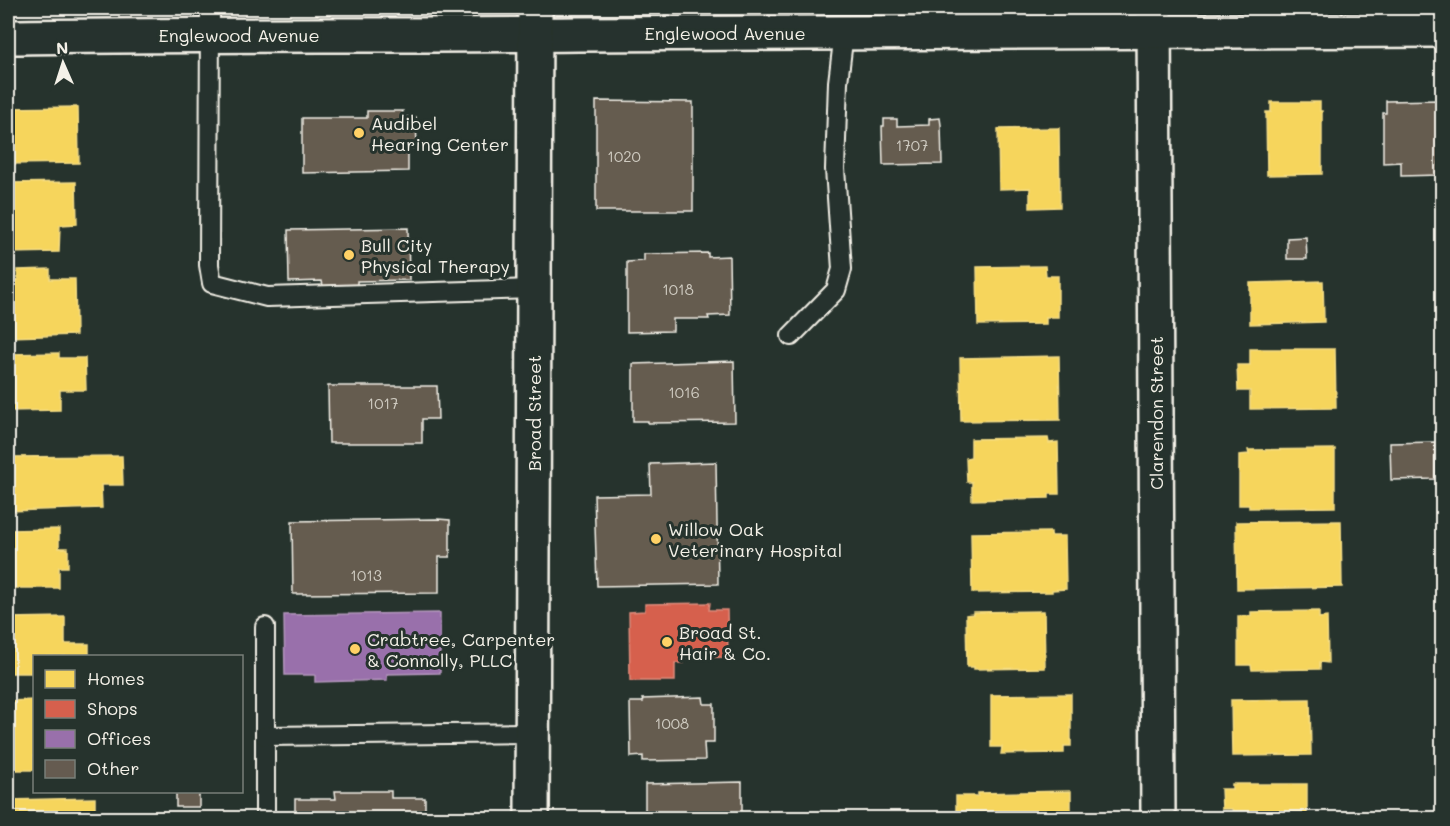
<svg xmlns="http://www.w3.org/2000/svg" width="1450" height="826" font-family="Mali,sans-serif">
  <rect width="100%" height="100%" fill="#26332d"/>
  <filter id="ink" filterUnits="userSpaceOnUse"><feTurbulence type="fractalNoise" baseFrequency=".0167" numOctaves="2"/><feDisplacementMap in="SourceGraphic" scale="12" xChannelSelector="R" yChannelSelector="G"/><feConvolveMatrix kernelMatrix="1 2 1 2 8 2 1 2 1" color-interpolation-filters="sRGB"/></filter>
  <g filter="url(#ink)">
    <!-- homes -->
    <g fill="#f6d55c" stroke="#f5dd86" stroke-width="1.5">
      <path d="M1271,102H1320V111H1322V174L1267,175L1266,112H1271Z"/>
      <path d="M78,107L79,163L8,164V108Z"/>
      <path d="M1059,128L1060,207L1030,208V188L999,189L998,129Z"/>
      <path d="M76,182L77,224L60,225L59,252L8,253V183Z"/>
      <path d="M1045,266L1046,276H1058V317H1046V324L978,325L977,267Z"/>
      <path d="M50,269V279H75L76,335L8,337V280H18L17,270Z"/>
      <path d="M1323,281L1324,322L1250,324V283Z"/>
      <path d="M1250,349H1335L1336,408L1250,409V391H1238L1237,365H1250Z"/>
      <path d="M59,353V358H85L86,390H60V410L8,411V354Z"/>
      <path d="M1059,356L1060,420L961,421L960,358Z"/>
      <path d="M1048,438L1049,443L1058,442L1059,494H1049V498L972,500V482H967L966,458L971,457V439Z"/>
      <path d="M1335,449V507L1249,508V505H1239V455L1249,454L1248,450Z"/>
      <path d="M122,456L123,485H101L102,508L8,511V457Z"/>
      <path d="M1341,521L1342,587L1237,589L1236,522Z"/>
      <path d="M59,529V548H68V567H59V588H8V530Z"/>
      <path d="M1051,532V536H1065L1066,589L1052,590V592L972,593L971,533Z"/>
      <path d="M1044,611L1045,668L974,669V667H967L966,615L973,614V612Z"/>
      <path d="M1319,611V618L1327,617L1328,663L1320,662V669L1252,670L1251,665H1238V616H1251V612Z"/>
      <path d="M65,617V644H89V656H34V673H8V618Z"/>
      <path d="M1071,694V746H1064V753L1001,754L1002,747H991V695Z"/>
      <path d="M1310,699L1311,755L1232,756L1231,700Z"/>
      <path d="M34,700V770H8V701Z"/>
      <path d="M1232,784H1307V818H1222V816L1233,815L1232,809H1222L1221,789H1232Z"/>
      <path d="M1071,791V818H956V796H978V793Z"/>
      <path d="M95,798V818H8V800Z"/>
    </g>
    <!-- shops -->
    <path fill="#d6604d" stroke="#df8c7c" stroke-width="1.5" d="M710,603L709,610H727L728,657L682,658L683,663H675V681H630L629,612L645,611V604Z"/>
    <!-- offices -->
    <path fill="#9970ab" stroke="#b497bd" stroke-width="1.5" d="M440,613V673L387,674V680L315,682V675H285L284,615Z"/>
    <!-- building -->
    <g fill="#655b50" stroke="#f4f1e8" stroke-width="1.5">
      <path d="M1440,100V112H1442V162H1439V175L1401,176V162L1383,163V113H1386V101Z"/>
      <path d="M596,101L693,102V211H596Z"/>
      <path d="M367,111H403L402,117H416L417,148H408V171L302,173V118H367Z"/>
      <path d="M940,118L941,125L942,164L883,165L882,126H884V119H897V126L929,125V119Z"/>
      <path d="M408,228L409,280L357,281V287L323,286L322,281L289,282L288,230Z"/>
      <path d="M1306,237L1307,259H1287V238Z"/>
      <path d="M708,253V257L729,256L730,315L708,316L709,319H673V331L627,332V262L644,261V254Z"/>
      <path d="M734,361L735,422L648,423V421H633V364Z"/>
      <path d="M328,386H437L438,419H422V443H329Z"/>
      <path d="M1435,442V479L1391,480L1390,443Z"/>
      <path d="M716,462L718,584L597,586L594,495L651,494L650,464Z"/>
      <path d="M438,519L450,520V557H439V593L293,594L292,521Z"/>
      <path d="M703,697L704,704H714V743H704L705,760L643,761V756L631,757L630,702H643L642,699Z"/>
      <path d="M742,782V818H645V784Z"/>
      <path d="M335,791H391V798H425V818H295V799H336Z"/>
      <rect x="176" y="792" width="23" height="15"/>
    </g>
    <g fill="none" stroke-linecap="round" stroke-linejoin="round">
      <defs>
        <g id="service">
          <path d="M210,8L209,265L212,283L267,297L534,289"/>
          <path d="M791,336L836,290L842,269L835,169L838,82L844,33"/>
          <path d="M265,627V818"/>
          <path d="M265,736L532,733"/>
        </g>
        <g id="minor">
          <path d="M1154,8L1158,818"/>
          <path d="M8,37C198,34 388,36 579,34L1442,30"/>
        </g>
        <path id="tertiary" d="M532,818L535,8"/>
      </defs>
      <!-- service casing -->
      <use href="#service" stroke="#f4f1e8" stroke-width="22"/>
      <!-- minor casing -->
      <use href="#minor" stroke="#f4f1e8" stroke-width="38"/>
      <!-- tertiary casing -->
      <use href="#tertiary" stroke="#f4f1e8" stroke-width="38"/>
      <!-- service -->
      <use href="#service" stroke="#26332d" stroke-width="18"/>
      <!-- minor -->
      <use href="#minor" stroke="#26332d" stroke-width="33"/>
      <!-- tertiary -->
      <use href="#tertiary" stroke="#26332d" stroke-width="33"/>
    </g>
  </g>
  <!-- markers -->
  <g fill="#ffd166" stroke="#26332d" stroke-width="2">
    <circle cx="359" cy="133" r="6"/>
    <circle cx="349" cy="255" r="6"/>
    <circle cx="656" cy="539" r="6"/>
    <circle cx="667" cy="642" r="6"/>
    <circle cx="355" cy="649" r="6"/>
  </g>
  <g text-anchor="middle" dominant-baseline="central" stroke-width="6" stroke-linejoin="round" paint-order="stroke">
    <!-- number labels -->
    <g font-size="15" fill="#d0ccc2">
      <text x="912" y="145">1707</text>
      <text x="624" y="156">1020</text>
      <text x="678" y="289">1018</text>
      <text x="684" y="392">1016</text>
      <text x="383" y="403">1017</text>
      <text x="366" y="575">1013</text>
      <text x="672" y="723">1008</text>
    </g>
    <!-- street labels -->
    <g font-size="18" fill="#f4f1e8" stroke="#26332d">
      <text x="725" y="33">Englewood Avenue</text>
      <text x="239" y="35">Englewood Avenue</text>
      <text transform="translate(534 413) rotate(-90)">Broad Street</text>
      <text transform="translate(1156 413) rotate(-90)">Clarendon Street</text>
    </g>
    <!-- poi labels -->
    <g font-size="18" fill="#f4f1e8" stroke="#26332d" text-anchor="start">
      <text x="371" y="123">Audibel<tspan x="371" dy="21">Hearing Center</tspan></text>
      <text x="361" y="245">Bull City<tspan x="361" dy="21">Physical Therapy</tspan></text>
      <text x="668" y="529">Willow Oak<tspan x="668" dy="21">Veterinary Hospital</tspan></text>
      <text x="679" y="632">Broad St.<tspan x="679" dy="21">Hair &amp; Co.</tspan></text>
      <text x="367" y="639">Crabtree, Carpenter<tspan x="367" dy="21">&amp; Connolly, PLLC</tspan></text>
    </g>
  </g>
  <!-- margin -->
  <rect width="1450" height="826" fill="none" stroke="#26332d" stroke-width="30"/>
  <rect x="15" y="15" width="1420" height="796" fill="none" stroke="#f4f1e8" stroke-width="2" filter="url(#ink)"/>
  <!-- legend -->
  <rect x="33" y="655" width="210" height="138" fill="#26332d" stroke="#787f78" stroke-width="1.5"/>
  <rect x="45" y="670" width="30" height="18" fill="#f6d55c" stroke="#787f78" stroke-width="1.5"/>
  <text x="87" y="685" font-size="18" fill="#f4f1e8">Homes</text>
  <rect x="45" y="700" width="30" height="18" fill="#d6604d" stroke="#787f78" stroke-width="1.5"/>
  <text x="87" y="715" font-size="18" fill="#f4f1e8">Shops</text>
  <rect x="45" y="730" width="30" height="18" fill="#9970ab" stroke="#787f78" stroke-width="1.5"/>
  <text x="87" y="745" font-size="18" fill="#f4f1e8">Offices</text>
  <rect x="45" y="760" width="30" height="18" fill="#655b50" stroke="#787f78" stroke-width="1.5"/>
  <text x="87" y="775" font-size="18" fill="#f4f1e8">Other</text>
  <!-- north arrow -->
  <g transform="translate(63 63) rotate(357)" stroke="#26332d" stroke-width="4.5" paint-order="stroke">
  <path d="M0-4.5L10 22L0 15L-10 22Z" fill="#f4f1e8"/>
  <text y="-9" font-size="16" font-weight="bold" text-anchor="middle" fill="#f4f1e8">N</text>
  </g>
</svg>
